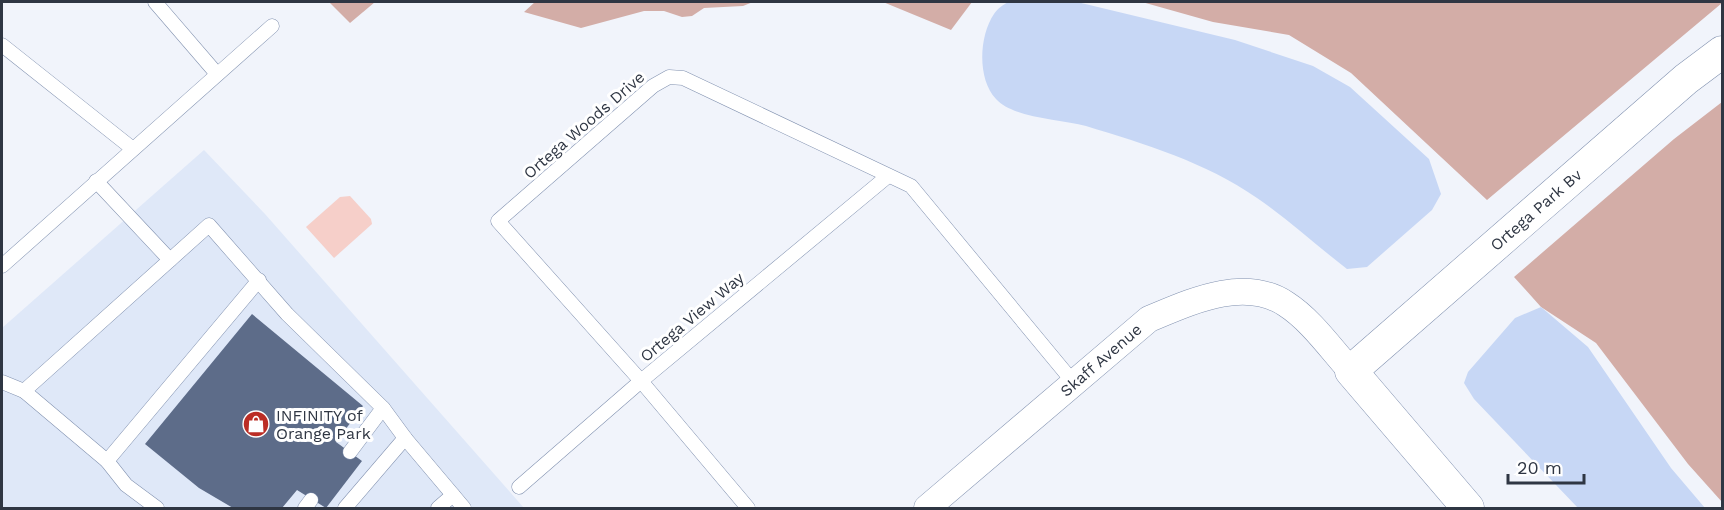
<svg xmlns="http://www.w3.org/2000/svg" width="1724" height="510" font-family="'Work Sans',sans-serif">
  <rect width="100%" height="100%" fill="#f1f4fb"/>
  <!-- built -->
  <path fill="#dfe8f8" d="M204,150L265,214L524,508H2V328Z"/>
  <!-- green -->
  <path fill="#f6cfc9" d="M350,196L371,219L372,224L334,258L306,227L340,197Z"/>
  <!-- forest -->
  <g fill="#d3ada7">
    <path d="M329,2H375L350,23Z"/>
    <path d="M535,2H753L743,6L704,8L692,16L682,17L664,11H644L581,28L524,12Z"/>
    <path d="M883,2H972L951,30Z"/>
    <path d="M1142,2H1722V3L1487,200L1351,73L1289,35L1213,22Z"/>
    <path d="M1722,102V502L1688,464L1596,343L1541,307L1514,277L1674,139Z"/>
  </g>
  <!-- water -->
  <g fill="#c7d7f5">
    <path d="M1008,2H1077L1235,40L1313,66L1350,87L1429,159L1441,194L1432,210L1367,267L1347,269C1317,246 1288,219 1257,198C1205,162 1145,144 1086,126C1060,119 1013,118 996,99C977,79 979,36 994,14C997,9 1003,5 1008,2Z"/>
    <path d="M1541,307L1588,347L1671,468L1705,508H1578L1474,399L1464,383L1468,372L1515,318Z"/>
  </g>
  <!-- building -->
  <path fill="#5d6c89" d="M252,314L363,406L336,442L362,461L326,508L297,490L282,508H233L199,488L145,444Z"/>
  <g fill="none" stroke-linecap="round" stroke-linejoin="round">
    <defs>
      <g id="service">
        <path d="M155,2L217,74"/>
        <path d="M2,45L133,149"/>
        <path d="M96,181L170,260"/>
        <path d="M2,266L272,26"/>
        <path d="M2,382L24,391"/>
        <path d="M405,438L464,508"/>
        <path d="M350,452L383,408"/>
        <path d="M107,461L259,280"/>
        <path d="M519,487L641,381L888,176"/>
        <path d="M157,508L126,485L107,461L24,391L209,225L287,314L383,408L405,438L345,508"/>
        <path d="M305,508L311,500"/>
        <path d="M438,508L453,495"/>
        <path d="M748,508L641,381L498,221L653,86L669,77L683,78L911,186L1074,383"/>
      </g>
      <path id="minor" d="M927,508L1149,319C1190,302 1244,276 1286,304C1311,320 1331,349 1351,371"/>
      <path id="tertiary" d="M1468,508L1351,371L1686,79L1722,52"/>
    </defs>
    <!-- service casing -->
    <use href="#service" stroke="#8292b0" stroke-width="15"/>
    <!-- minor casing -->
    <use href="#minor" stroke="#8292b0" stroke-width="27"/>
    <!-- tertiary casing -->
    <use href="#tertiary" stroke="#8292b0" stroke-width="33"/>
    <!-- service -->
    <use href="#service" stroke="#fff" stroke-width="14"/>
    <!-- minor -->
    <use href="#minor" stroke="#fff" stroke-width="26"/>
    <!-- tertiary -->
    <use href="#tertiary" stroke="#fff" stroke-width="32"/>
  </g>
  <!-- icons -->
  <defs>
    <symbol id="shop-disc" viewBox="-11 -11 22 22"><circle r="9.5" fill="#bb2d25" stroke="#fff"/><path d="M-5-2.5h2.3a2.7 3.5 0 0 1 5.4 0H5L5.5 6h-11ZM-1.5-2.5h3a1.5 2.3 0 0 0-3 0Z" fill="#fff"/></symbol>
  </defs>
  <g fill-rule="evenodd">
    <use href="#shop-disc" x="241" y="409" width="30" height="30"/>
  </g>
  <g text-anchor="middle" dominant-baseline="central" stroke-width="6" stroke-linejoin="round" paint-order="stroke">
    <!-- street labels -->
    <g font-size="16" fill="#2f3643" stroke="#fff">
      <text transform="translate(584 125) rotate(-41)">Ortega Woods Drive</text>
      <text transform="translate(1536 210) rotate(-41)">Ortega Park Bv</text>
      <text transform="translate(692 317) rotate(-40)">Ortega View Way</text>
      <text transform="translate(1101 360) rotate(-41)">Skaff Avenue</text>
    </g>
    <!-- poi labels -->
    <g font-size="16" fill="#2f3643" stroke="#fff" text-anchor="start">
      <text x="276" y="415">INFINITY of<tspan x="276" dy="18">Orange Park</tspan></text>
    </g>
  </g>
  <!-- border -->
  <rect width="1724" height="510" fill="none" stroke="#2f3643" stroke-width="6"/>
  <!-- scale -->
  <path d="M1508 474v9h76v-9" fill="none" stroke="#2f3643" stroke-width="3"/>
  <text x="1517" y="474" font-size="18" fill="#2f3643" stroke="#ffffff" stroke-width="4.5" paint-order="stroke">20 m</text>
</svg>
